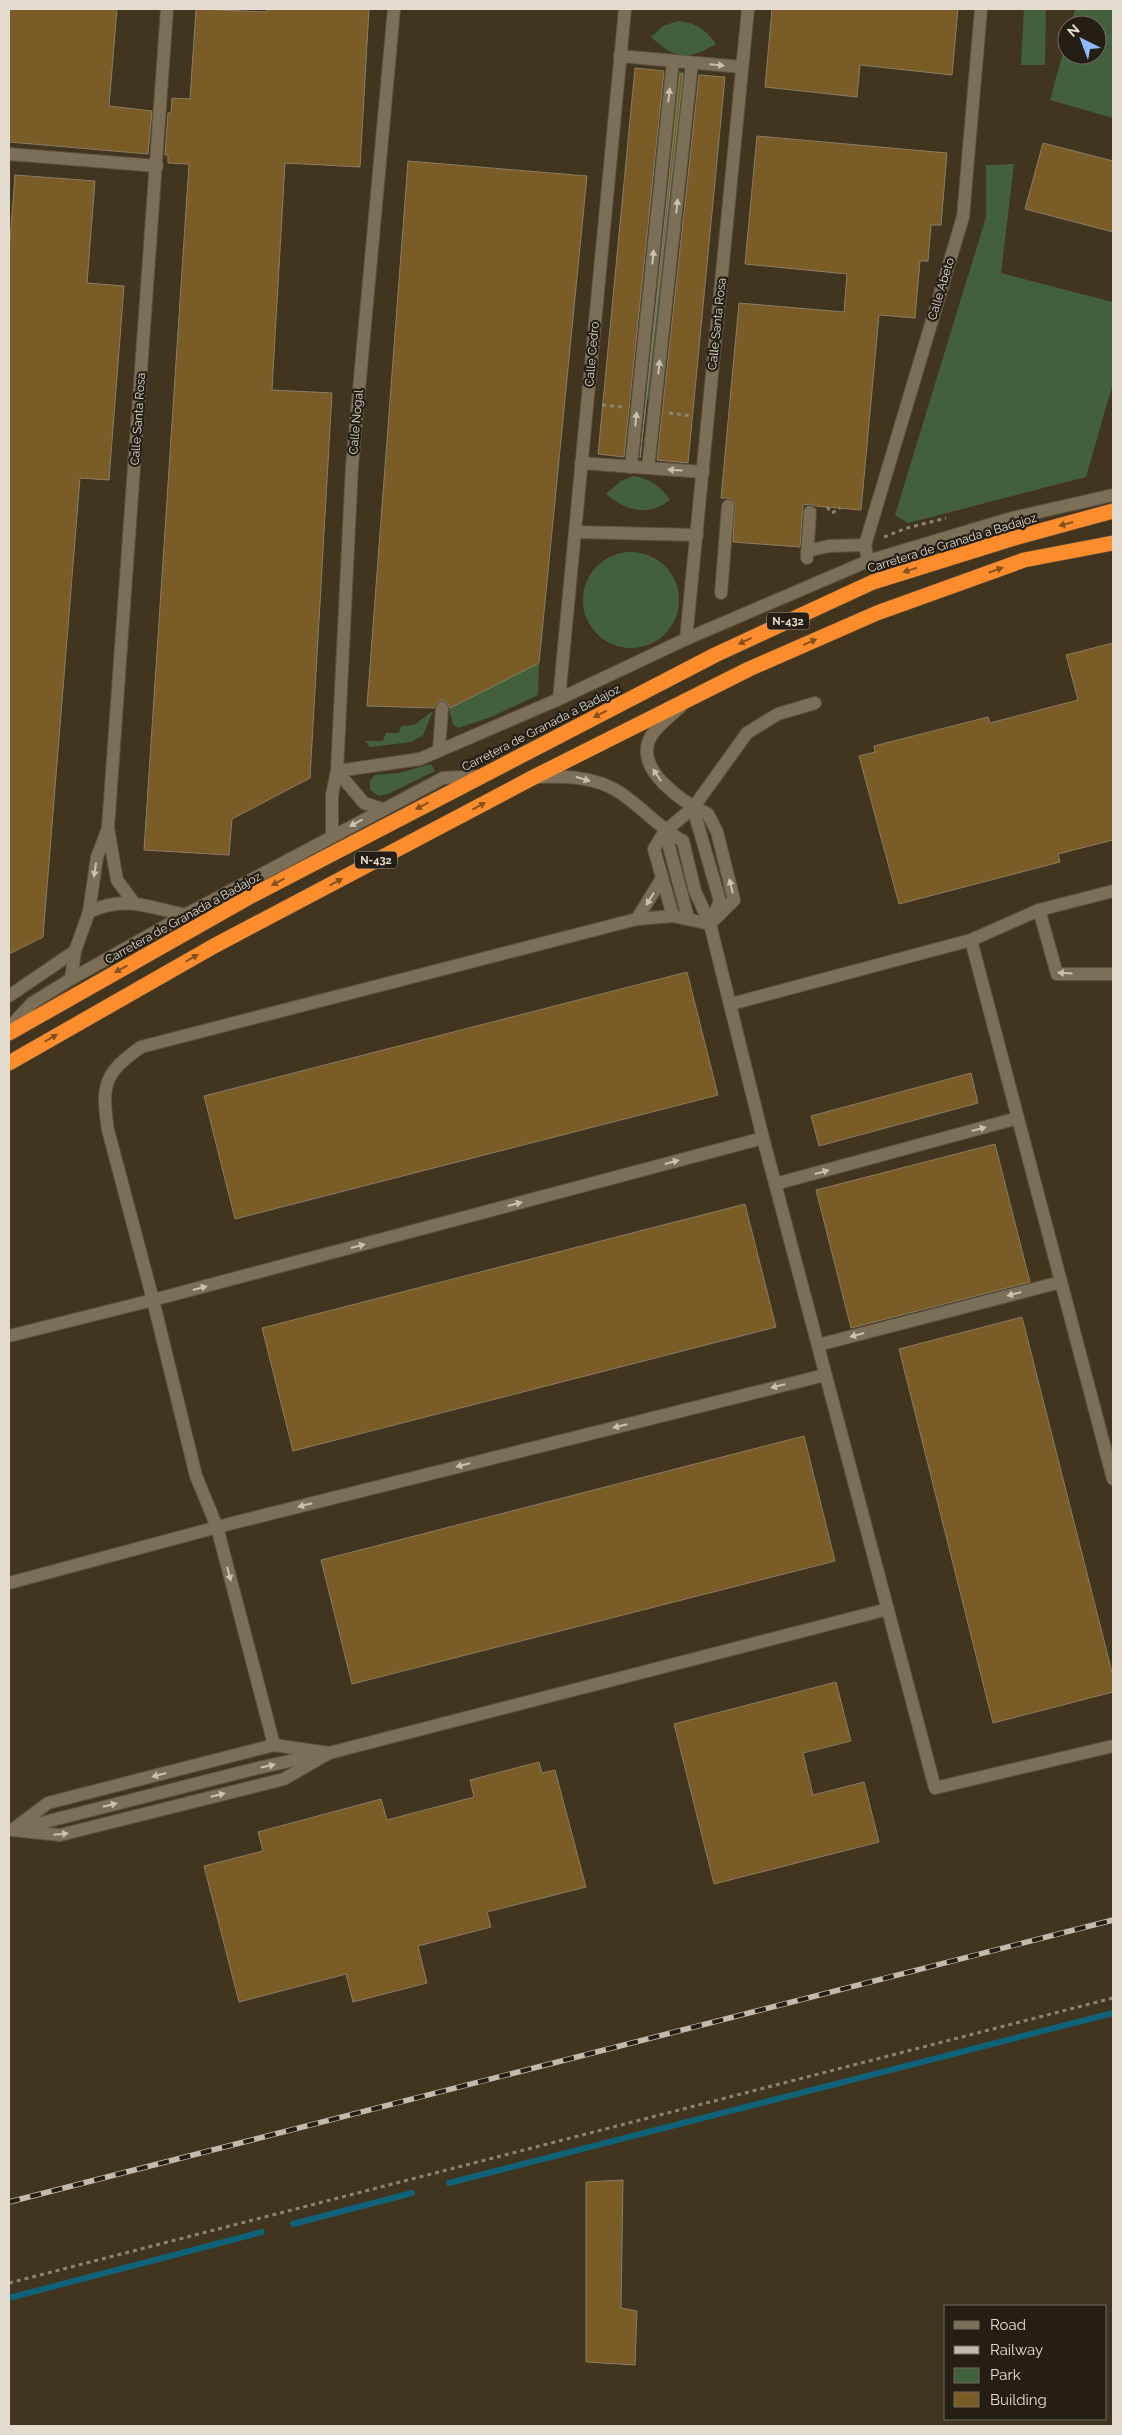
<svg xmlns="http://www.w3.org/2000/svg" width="1122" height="2435" font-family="Raleway,sans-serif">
  <rect width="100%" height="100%" fill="#42351f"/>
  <!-- green -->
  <g fill="#43603c">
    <path d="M1024,9H1046L1045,65H1021Z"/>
    <path d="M1075,9H1113V118L1050,100L1067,39V55H1097V25H1071Z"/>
    <path d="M678,21C696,23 705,29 716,44C687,61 675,59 651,37L663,26Z"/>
    <path d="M679,71L684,72L651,400L646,399Z"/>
    <path d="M1014,164L1001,273L1113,302V383L1086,477L908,523L895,515L986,217V165Z"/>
    <path d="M633,476C651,479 660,486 670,500C647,517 627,511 606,494L621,481Z"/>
    <circle cx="631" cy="600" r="48"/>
    <path d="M539,663L538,695L491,717L458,728L453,724L449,709Z"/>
    <path d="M433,711L423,735L411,742L370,747L365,741H383L386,733H399L401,726L414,725Z"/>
    <path d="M431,764L435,771L388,794L379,796L370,790V781L375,775L399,773Z"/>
  </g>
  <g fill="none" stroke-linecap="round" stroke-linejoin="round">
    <!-- stream -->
    <g stroke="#0e6379" stroke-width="6">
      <path d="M449,2183L1113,2013"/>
      <path d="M293,2224L412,2193"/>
      <path d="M9,2298L262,2232"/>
    </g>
  </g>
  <!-- building -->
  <g fill="#7a5d26" stroke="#8a7c64">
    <path d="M9,9H117L109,106L152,111L148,154L9,142Z"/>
    <path d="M196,9L267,12V9H369L360,167L285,163L272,390L332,393L310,778L232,819L229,855L144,850L189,164L168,163V155H165L168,113H171L172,98L190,99Z"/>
    <path d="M772,9H958L952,75L860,65L857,97L765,87Z"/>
    <path d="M635,68L664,71L624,457L598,454Z"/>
    <path d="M680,74H683L640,458Z"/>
    <path d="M699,75L725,77L688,463L657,460Z"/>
    <path d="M757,136L947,153L941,225H931L928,261H920L915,318L879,315L861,510L816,506L811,504L803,505L800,547L733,542L735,503L729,498H721L739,303L844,312L847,274L745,264Z"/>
    <path d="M1043,143L1113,161V232L1025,209Z"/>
    <path d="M408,161L587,176L539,663L450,708L447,702L442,700L436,703L434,708L367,706Z"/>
    <path d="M15,175L95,181L87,283L124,286L109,480L80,478L43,937L9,954V254Z"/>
    <path d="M1113,643V840L1058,854L1060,862L899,904L859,756L875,752L874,746L988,717L990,723L1078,700L1066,655Z"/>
    <path d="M687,972L718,1095L235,1219L204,1096Z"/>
    <path d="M971,1073L978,1103L819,1146L811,1116Z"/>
    <path d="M995,1144L1030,1282L851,1328L816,1190Z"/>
    <path d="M745,1204L776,1327L293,1451L262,1328Z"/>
    <path d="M1022,1317L1113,1676V1692L993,1723L899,1349Z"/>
    <path d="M804,1436L835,1561L352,1684L321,1560Z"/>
    <path d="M836,1682L851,1741L803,1753L813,1795L864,1782L879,1842L714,1884L674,1724Z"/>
    <path d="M539,1762L542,1773L555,1770L586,1887L487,1912L491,1927L418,1946L427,1983L353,2002L346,1974L239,2002L204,1866L263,1851L258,1832L381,1799L387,1820L474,1797L470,1780Z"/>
    <path d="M623,2180L621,2308L637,2311L635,2365L586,2362V2182Z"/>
  </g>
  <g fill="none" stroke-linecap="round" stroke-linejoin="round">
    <defs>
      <g id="minor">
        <path d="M620,56L742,67"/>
        <path d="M9,154L157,166"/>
        <path d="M581,463L703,472"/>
        <path d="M631,467L673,61"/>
        <path d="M648,468L692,63"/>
        <path d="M575,532L697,535"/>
        <path d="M807,551L829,546L865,545"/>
        <path d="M807,558L810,512"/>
        <path d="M868,561L865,545L963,217L981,9"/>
        <path d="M721,593L728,506"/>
        <path d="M686,639L748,9"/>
        <path d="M559,699L625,9"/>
        <path d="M681,706C672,715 658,725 651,736C632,769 684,803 708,814L717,832L734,900L710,924"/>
        <path d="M439,750L442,708"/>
        <path d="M337,771L420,759L559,699L686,639L868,561L1012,518L1113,495"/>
        <path d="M337,771L364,803L382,809"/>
        <path d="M537,777C564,776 594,776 619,792C642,807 659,828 683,841L695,891L710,924L763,1138L935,1788L1113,1746"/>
        <path d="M693,808L720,901L713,917"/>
        <path d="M665,831L688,918"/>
        <path d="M332,836V795L337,771L352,466L394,9"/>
        <path d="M134,903L117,880L108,828L167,9"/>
        <path d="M1039,910L1057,974H1113"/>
        <path d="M89,912L97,857L107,831"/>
        <path d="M673,916L654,849L665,831L693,808L747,733L778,714L815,703"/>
        <path d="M637,919L662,878"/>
        <path d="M971,940L1113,1479"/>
        <path d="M71,979L75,951L89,912C124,895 149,907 185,915"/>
        <path d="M9,996L75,951"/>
        <path d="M731,1004L971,940L1039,910L1113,891"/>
        <path d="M9,1028L32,1003L71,979L185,915L443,778L480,776"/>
        <path d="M775,1184L1018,1118"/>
        <path d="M9,1336L153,1300L763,1138"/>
        <path d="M818,1345L1061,1282"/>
        <path d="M9,1583L229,1524L825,1375"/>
        <path d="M274,1745L217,1527L196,1476L153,1300L108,1130C101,1085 104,1073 141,1047L637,919L673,916L710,924"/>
        <path d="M21,1828L254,1769L317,1755"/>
        <path d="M12,1830L48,1803L274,1745L329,1753L888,1609"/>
        <path d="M12,1830L60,1835L284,1779L329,1753"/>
      </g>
      <g id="highway">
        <path d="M9,1033L251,896L715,655L873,582L1014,538L1113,511"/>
        <path d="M9,1063L214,946L534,777L749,669L877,613L1024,560L1113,543"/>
      </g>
    </defs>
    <!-- minor casing -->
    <use href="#minor" stroke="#5c523f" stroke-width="14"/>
    <!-- highway casing -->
    <use href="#highway" stroke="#5c523f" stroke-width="16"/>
    <!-- path -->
    <g stroke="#8d8271" stroke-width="3" stroke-dasharray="4 4" stroke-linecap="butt">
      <path d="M602,405L623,407"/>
      <path d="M669,413L692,416"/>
      <path d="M827,507L832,513L840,508"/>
      <path d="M884,537L907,528L946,518"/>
      <path d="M9,2283L1113,1998"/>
    </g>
    <!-- minor -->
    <use href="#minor" stroke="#7c6f57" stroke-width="12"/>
    <!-- highway -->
    <use href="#highway" stroke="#fc8c2c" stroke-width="15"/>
    <defs>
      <path id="rail" d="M9,2202L1113,1920"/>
    </defs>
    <!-- rail casing -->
    <use href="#rail" stroke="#c2baab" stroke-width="5.5"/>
    <!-- rail -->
    <use href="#rail" stroke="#241e14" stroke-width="4" stroke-dasharray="11" stroke-linecap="butt"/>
  </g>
  <!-- one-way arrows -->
  <defs><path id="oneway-solid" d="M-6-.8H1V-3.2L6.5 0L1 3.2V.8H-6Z" transform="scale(1.25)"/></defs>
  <g fill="#c9c1b1">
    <use href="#oneway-solid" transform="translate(717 65) rotate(5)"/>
    <use href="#oneway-solid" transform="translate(669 95) rotate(-84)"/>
    <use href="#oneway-solid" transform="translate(677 206) rotate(-84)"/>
    <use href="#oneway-solid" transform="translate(653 257) rotate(-84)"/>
    <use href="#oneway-solid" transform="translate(659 367) rotate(-84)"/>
    <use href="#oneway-solid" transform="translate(636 419) rotate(-84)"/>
    <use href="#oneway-solid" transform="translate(675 470) rotate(-176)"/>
    <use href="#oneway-solid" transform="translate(657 775) rotate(-124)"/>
    <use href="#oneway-solid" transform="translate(583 779) rotate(17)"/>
    <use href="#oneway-solid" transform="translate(356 823) rotate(152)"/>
    <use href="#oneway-solid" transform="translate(95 870) rotate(99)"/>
    <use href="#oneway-solid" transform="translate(731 886) rotate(-104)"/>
    <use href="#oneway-solid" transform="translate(650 899) rotate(122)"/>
    <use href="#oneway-solid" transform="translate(1065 973) rotate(-177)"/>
    <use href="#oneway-solid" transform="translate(979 1129) rotate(-15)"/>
    <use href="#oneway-solid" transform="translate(672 1162) rotate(-15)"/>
    <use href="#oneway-solid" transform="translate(822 1172) rotate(-15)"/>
    <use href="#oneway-solid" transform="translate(515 1204) rotate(-15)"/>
    <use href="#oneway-solid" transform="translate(358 1246) rotate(-15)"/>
    <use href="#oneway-solid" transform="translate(200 1288) rotate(-15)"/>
    <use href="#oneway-solid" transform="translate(1014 1294) rotate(165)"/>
    <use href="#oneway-solid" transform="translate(857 1335) rotate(165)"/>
    <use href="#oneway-solid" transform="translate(778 1386) rotate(166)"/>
    <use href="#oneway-solid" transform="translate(620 1426) rotate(166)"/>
    <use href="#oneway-solid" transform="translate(463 1465) rotate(166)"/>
    <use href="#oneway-solid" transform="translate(305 1505) rotate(166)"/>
    <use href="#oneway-solid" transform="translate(229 1574) rotate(75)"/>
    <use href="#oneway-solid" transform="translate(268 1766) rotate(-12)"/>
    <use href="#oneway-solid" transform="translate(159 1775) rotate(165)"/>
    <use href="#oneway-solid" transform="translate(218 1795) rotate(-14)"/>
    <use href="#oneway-solid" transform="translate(110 1805) rotate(-14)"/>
    <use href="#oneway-solid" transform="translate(61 1834) rotate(-5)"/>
  </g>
  <g fill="#85501f">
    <use href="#oneway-solid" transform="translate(1066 524) rotate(165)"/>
    <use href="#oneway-solid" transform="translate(910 570) rotate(163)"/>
    <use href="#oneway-solid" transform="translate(996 570) rotate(-19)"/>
    <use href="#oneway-solid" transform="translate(745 641) rotate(155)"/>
    <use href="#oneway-solid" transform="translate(810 642) rotate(-24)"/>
    <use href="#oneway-solid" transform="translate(600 714) rotate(153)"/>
    <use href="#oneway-solid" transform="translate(422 806) rotate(152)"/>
    <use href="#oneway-solid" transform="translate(479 806) rotate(-28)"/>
    <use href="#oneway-solid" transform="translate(278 882) rotate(152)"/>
    <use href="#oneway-solid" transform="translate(336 882) rotate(-28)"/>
    <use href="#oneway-solid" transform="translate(192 958) rotate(-30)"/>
    <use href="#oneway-solid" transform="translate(121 969) rotate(151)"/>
    <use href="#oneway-solid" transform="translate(51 1038) rotate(-30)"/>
  </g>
  <g text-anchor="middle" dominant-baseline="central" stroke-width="4.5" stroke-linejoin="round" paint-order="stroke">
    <!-- shield labels -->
    <g fill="#241e14" stroke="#aaa397" stroke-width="1">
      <rect x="767" y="612.5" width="42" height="17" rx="4"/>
      <rect x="355" y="851.5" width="42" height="17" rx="4"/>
    </g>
    <g font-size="11" font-weight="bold" fill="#e3dccf">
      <text x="788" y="621">N-432</text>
      <text x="376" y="860">N-432</text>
    </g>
    <!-- street labels -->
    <g font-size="12" fill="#e3dccf" stroke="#241e14">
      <text transform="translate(941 289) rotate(-73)">Calle Abeto</text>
      <text transform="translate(717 324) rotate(-84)">Calle Santa Rosa</text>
      <text transform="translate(592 354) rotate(-85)">Calle Cedro</text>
      <text transform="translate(138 419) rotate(-86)">Calle Santa Rosa</text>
      <text transform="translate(356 422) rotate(-85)">Calle Nogal</text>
      <text transform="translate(952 543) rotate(-17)">Carretera de Granada a Badajoz</text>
      <text transform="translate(541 728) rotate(-27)">Carretera de Granada a Badajoz</text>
      <text transform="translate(183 918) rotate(-29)">Carretera de Granada a Badajoz</text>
    </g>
  </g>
  <!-- border -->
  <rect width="1122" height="2435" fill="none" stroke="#e3dccf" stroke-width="20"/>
  <!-- legend -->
  <rect x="944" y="2305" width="162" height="115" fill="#241e14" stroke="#706a5f"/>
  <rect x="954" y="2321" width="25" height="8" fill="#7c6f57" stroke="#706a5f"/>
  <text x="990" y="2330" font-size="15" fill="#e3dccf">Road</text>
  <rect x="954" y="2346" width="25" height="8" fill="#c2baab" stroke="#706a5f"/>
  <text x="990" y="2355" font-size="15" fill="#e3dccf">Railway</text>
  <rect x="954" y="2368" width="25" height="15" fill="#43603c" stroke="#706a5f"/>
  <text x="990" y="2380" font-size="15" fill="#e3dccf">Park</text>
  <rect x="954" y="2392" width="25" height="15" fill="#7a5d26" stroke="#706a5f"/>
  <text x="990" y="2405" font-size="15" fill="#e3dccf">Building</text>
  <!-- north arrow -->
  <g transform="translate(1082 40) rotate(318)"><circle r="24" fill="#241e14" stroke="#706a5f"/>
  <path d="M0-4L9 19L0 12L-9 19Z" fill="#90b8fd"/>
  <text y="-8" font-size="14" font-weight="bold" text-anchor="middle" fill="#e3dccf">N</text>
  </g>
</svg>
